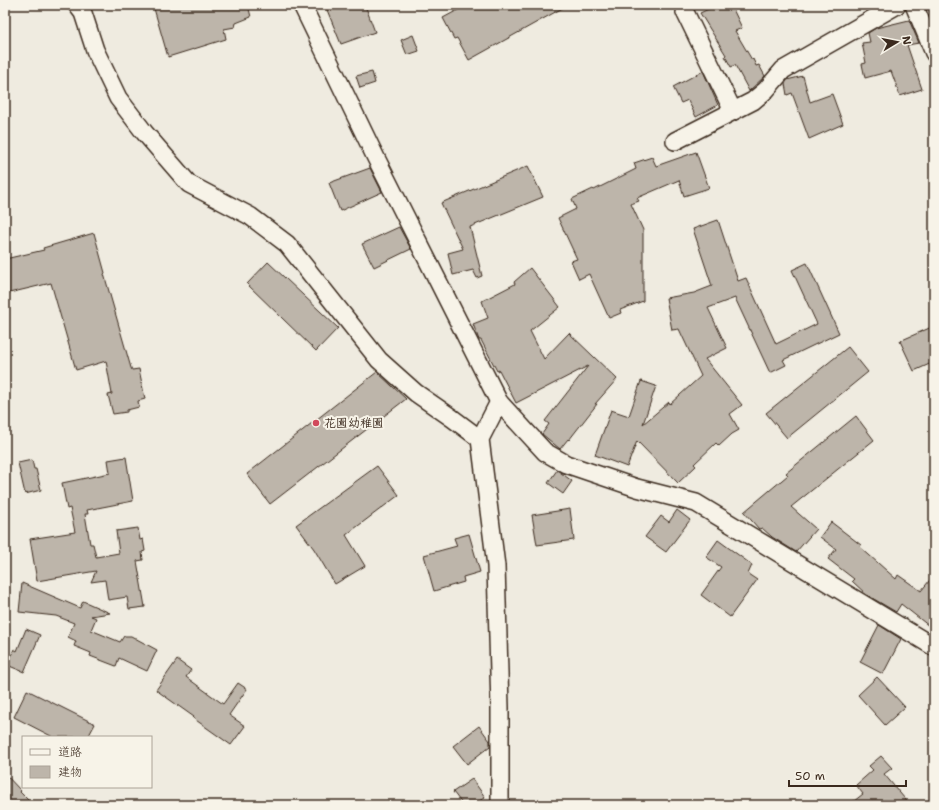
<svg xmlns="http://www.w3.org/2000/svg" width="939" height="810" font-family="'Shantell Sans','Klee One',sans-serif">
  <rect width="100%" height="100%" fill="#efebe0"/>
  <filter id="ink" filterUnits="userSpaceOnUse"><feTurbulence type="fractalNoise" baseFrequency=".025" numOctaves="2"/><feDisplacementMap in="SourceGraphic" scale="8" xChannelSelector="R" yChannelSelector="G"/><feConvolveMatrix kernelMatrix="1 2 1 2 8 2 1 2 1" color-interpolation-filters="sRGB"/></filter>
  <g filter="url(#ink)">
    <!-- building -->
    <g fill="#bdb5aa" stroke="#3b2a1e">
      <path d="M153,5H248L251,17L236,23L235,27L224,29L226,39L168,57Z"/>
      <path d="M325,5H365L375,32L341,44Z"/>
      <path d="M467,5H568L469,60L457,38L454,39L443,18Z"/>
      <path d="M717,5H731L742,28L735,31L752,60L753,59L756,66L759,65L765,76L749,91L735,65L731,67L725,56L726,55L700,13Z"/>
      <path d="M909,20L919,43L907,45L922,89L900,96L891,71L865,78L862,64L866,63L862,43L870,42L868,33L876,28Z"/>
      <path d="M413,35L419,51L407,55L401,40Z"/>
      <path d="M703,71L718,105L696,117L688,100L681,103L673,87Z"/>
      <path d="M372,72L375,83L360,88L356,76Z"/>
      <path d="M803,76L810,102L832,94L843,124L809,139L792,93L787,95L785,84L787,80Z"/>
      <path d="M696,152L709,188L684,196L679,180L637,198L639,201L631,204L643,230V301L620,310L621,313L609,318L589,274L579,279L571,261L577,259L558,218L576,209L572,199L593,189L594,190L636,169L634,163L652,157L656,166Z"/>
      <path d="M528,166L543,197L470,227L482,276L477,278L473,270L453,275L448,253L463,249L441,203Z"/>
      <path d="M370,168L382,192L340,211L329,183Z"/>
      <path d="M718,220L738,281L746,278L776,344L817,324L792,270L807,263L839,333L783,360L786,365L770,373L735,298L708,308L727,348L705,359L742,405L730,414L739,430L732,434L719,446L716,443L694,464L696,466L678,483L637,441L627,467L595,455L611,410L629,416L641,381L656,386L643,424L669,402L670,404L701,376L679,329L672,330L666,298L694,293L712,286L693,229Z"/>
      <path d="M399,227L411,249L374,267L362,244Z"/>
      <path d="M94,233L105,273L104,274L131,368L132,370L139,369L145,399L138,401L139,407L127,410V412L113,414L108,395L112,394L106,361L76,370L51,283L5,294V259L44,250L43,248Z"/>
      <path d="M268,262L338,328L316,351L247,284Z"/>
      <path d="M530,268L560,307L530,331L544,359L569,333L617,379L595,404H597L569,440L568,439L560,449L542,434L549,424L545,421L588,366L516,403L499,370L497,371L481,340H479L473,324L488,318L482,301L515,284L514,282Z"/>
      <path d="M934,326V362L914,371L900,341Z"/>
      <path d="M848,347L868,372L787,438L766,413Z"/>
      <path d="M377,372L406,399L270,504L247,474Z"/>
      <path d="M856,416L874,440L791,507L816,529L796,552L772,537L762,528L759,529L744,512L788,475L786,473Z"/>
      <path d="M126,457L133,501L87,510L88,514H85L90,544H93L96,557L119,553L116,531L138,528L140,540L143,539L145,551L142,552L143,560L137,561L145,607L129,609L127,597L108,600L105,580L91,582L96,571L37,581L30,539L75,532L70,508L67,509L62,483L110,473L108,460Z"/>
      <path d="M32,460L34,469H36L41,490L25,494L18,463Z"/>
      <path d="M377,466L399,495L346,535L365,566L335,584L314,549L296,525Z"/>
      <path d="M557,470L572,481L563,494L548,483Z"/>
      <path d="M570,509L574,540L537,545L532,515Z"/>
      <path d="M677,510L690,520L666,552L645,537L661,516L669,522Z"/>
      <path d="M831,522L861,545L860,547L896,579L898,575L921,591L934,575V630L901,604L896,612L867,595L852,581L854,579L828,559L836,549L820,537Z"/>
      <path d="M469,534L480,572L463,577L464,582L434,591L424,555L457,546L454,538Z"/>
      <path d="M718,540L752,565L748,574L757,580L730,617L701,595L721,567L706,557Z"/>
      <path d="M22,583L80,608L83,601L110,613L91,616L96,618L91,630L120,642L124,636H131L157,650L147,671L119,658L116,666L90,656L91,653L74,646L76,641L68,637L74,623L56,616L19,612Z"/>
      <path d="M879,625L901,639L883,674L860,662Z"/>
      <path d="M26,629L40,635L24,672L7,665L14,649L17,651Z"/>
      <path d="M177,660L191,670L186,677L223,704L238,683L247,689L229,715L245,726L231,745L193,718L194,717L156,690Z"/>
      <path d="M877,677L905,707L885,725L858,695Z"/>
      <path d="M27,690L95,724L88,737H53L14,717Z"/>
      <path d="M479,726L490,741V746L467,764L453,746Z"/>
      <path d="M881,756L892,768L884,774L910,805H849L863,794L856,785L873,770L869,766Z"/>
      <path d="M5,774L21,791L20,792L33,805H5Z"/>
      <path d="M472,779L485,797L474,805H463L453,792Z"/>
    </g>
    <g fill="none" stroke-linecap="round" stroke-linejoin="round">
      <defs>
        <g id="minor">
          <path d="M77,5L83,13L95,50L118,98L144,132L189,184L250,216L287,244L379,360L416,393L452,418L480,439"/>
          <path d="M302,5L376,158L499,402L545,452L566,464L637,488L696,503L934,647"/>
          <path d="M914,5L934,53"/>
          <path d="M685,12L733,111"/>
          <path d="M675,141L753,101L766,90L783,70L897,5"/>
          <path d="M499,402L480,439L496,566L500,708V805"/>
        </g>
      </defs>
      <!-- minor casing -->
      <use href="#minor" stroke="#3b2a1e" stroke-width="20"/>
      <!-- minor -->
      <use href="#minor" stroke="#f7f3e8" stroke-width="17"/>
    </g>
  </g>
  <!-- markers -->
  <circle fill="#d1495b" stroke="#f7f3e8" stroke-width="1.5" cx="316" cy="423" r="4"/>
  <g text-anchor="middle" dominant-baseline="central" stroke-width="4" stroke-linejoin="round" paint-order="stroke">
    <!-- poi labels -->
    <g font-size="12" font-weight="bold" fill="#3b2a1e" stroke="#f7f3e8" text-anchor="start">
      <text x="324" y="423">花園幼稚園</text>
    </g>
  </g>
  <!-- margin -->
  <rect width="939" height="810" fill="none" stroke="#f7f3e8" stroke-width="20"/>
  <rect x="10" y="10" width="919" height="790" fill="none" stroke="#3b2a1e" stroke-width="1.5" filter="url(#ink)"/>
  <!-- legend -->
  <rect x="22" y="736" width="130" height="52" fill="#f7f3e8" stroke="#aca397"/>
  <rect x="30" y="749" width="20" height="6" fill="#f7f3e8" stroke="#aca397"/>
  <text x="58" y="756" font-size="12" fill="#3b2a1e">道路</text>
  <rect x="30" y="766" width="20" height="12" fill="#bdb5aa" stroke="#aca397"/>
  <text x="58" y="776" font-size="12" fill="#3b2a1e">建物</text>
  <!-- north arrow -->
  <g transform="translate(897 42) rotate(80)" stroke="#f7f3e8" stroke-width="3" paint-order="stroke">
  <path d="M0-3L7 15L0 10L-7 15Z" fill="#3b2a1e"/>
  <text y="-6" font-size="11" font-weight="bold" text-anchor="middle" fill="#3b2a1e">N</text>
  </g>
  <!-- scale -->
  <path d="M789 780v6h117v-6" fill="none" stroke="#3b2a1e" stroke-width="2"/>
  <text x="795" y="780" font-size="12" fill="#3b2a1e" stroke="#f7f3e8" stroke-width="3" paint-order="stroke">50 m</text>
</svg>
